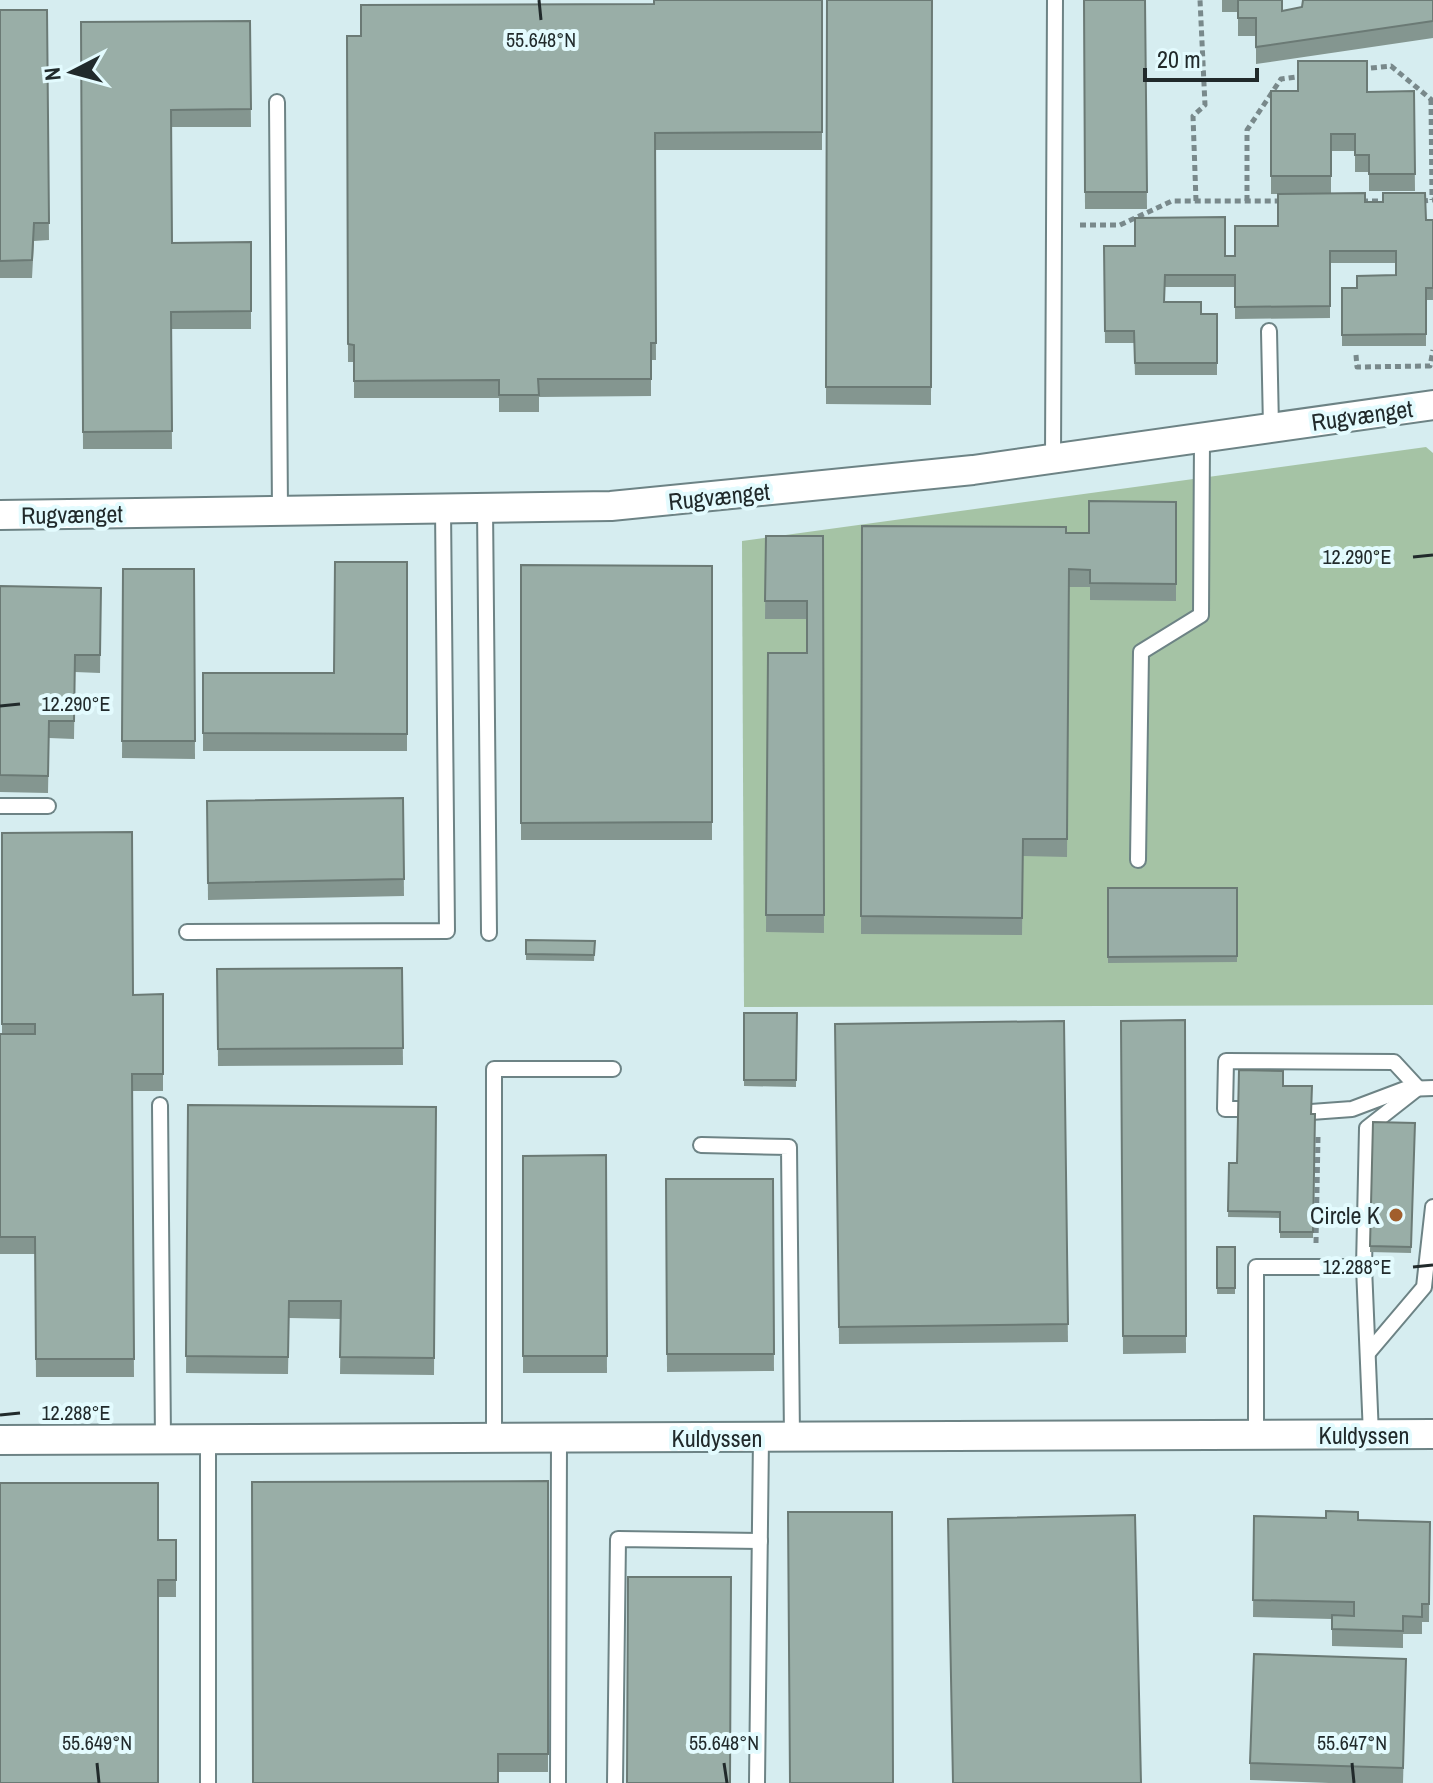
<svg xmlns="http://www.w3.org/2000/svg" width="1433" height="1783" font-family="'Archivo Narrow',sans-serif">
  <rect width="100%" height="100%" fill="#d6edf0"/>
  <!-- green -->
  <path fill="#a5c3a5" d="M1426,447L1433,453V1005L744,1007L742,541Z"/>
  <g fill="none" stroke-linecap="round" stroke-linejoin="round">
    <defs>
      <g id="service">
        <path d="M277,102L280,512"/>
        <path d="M1269,331L1271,427"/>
        <path d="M1053,460L1055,0"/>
        <path d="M485,507L489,933"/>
        <path d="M0,806H48"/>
        <path d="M1138,860L1141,652L1201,615L1202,439"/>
        <path d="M187,932L447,931L443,508"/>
        <path d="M160,1105L163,1440"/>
        <path d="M1238,1109H1225L1226,1061L1394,1062L1418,1088"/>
        <path d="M1311,1112L1352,1109L1405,1089L1433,1088"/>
        <path d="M701,1145L789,1147L792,1437"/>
        <path d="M1368,1353L1424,1287L1433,1207"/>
        <path d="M1256,1435V1267H1364"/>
        <path d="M1371,1435L1364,1267L1367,1128L1418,1088"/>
        <path d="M494,1438V1069H613"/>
        <path d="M208,1440V1783"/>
        <path d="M558,1783L559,1439"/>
        <path d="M615,1783L618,1539L760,1541"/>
        <path d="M757,1783L761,1437"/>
      </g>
      <g id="minor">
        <path d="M0,515L611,506L973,470L1433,405"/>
        <path d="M0,1440L1433,1434"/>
      </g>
    </defs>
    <!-- service casing -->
    <use href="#service" stroke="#6d8385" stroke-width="18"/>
    <!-- minor casing -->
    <use href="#minor" stroke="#6d8385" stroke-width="32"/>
    <!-- path -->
    <g stroke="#79898b" stroke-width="5" stroke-dasharray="6 4" stroke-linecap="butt">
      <path d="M1361,69L1391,66L1433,101"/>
      <path d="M1431,99L1432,200"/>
      <path d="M1196,201L1193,116L1205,105L1200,0"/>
      <path d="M1247,201V130L1281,79L1303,76"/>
      <path d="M1362,201H1388"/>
      <path d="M1422,201L1433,200"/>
      <path d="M1080,225H1120L1172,201H1284"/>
      <path d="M1356,355L1357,367L1430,366L1433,350"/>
      <path d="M1316,1243L1318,1137"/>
    </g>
    <!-- service -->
    <use href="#service" stroke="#fff" stroke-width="14"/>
    <!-- minor -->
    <use href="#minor" stroke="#fff" stroke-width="28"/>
  </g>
  <!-- wall -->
  <g fill="#849690">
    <path d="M822,0V150H655L656,360H651V396L539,397V412H499V398H354V362H348L347,36H361L654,4Z"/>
    <path d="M827,0H932L931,405L826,404Z"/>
    <path d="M1084,0H1145L1147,209H1085Z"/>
    <path d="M1222,0H1282V11L1433,0V38L1256,64V36H1238V12H1222Z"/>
    <path d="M0,10H47L49,240L34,241L32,278H0Z"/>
    <path d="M250,21L251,127H171L172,243L251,242V329H171L172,449H83L81,22Z"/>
    <path d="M1271,91H1414L1415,191H1369V172H1355V151H1331V193L1365,202L1426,220H1433V300H1426V346H1342V288H1357L1396,275V263H1330V318L1235,319V287H1165V302L1201,314H1217V375H1135L1134,343H1105L1104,246L1235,256L1278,226V194H1271Z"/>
    <path d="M1176,502V601L1090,600V587H1069L1067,857L1023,856L1022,935L861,934L862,526L1089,533Z"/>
    <path d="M766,536H823L824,933L766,932L768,653H807V619H765Z"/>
    <path d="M407,562V751H203V673H334Z"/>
    <path d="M521,565L712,566V840H521Z"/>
    <path d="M123,569H194L195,759L122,758Z"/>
    <path d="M0,586L101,588L100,673L75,672L74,739L49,738L48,793L0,792Z"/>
    <path d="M403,798L404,896L208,900L207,801Z"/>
    <path d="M2,833L133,995L163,994V1091H132L134,1377H36L35,1254H0V1034H2Z"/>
    <path d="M1108,888H1237V962L1108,963Z"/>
    <path d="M526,940L595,941L594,961L526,960Z"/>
    <path d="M402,968L403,1065L218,1066L217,969Z"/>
    <path d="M744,1013H797L796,1087L744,1086Z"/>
    <path d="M1185,1020L1186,1353L1123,1354L1121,1021Z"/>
    <path d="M1064,1021L1068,1342L839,1344L835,1024Z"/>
    <path d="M1283,1086L1311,1114H1315L1313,1238H1280V1218L1228,1217L1229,1163H1237Z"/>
    <path d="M188,1105L436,1107L434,1375L340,1374L341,1319L289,1318L288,1374L186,1373Z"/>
    <path d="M1373,1122L1415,1123L1411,1253L1370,1252Z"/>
    <path d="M606,1155L607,1373H523V1156Z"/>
    <path d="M666,1179H773L774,1371L667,1372Z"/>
    <rect x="1217" y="1247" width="18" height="47"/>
    <path d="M548,1481V1772H498L253,1783Z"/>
    <path d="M1254,1516L1430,1522L1429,1622H1422V1634H1403V1648L1332,1646V1619L1253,1617Z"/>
    <rect x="158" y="1540" width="18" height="57"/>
    <path d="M1406,1676L1403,1783H1329L1250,1780V1763Z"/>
  </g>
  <!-- building -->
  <g fill="#99aea7" stroke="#6b7a75" stroke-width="2">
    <path d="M654,0H822V132L655,133L656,343H651V379H538L539,395H499V380L354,381V345L348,344L347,36H361V5L654,4Z"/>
    <path d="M827,0H932L931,387H826Z"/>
    <path d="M1084,0H1145L1147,192H1085Z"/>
    <path d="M1238,0H1282V11L1302,7L1303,0H1433V21L1256,47V18H1238Z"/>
    <path d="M0,10H47L49,223H34L32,260L0,261Z"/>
    <path d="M250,21L251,109L171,110L172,243L251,242V311L171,312L172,431L83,432L81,22Z"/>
    <path d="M1298,61H1367V92L1414,91L1415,174H1369V155H1355V134H1331V176H1271V91H1298Z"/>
    <path d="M1365,193V202H1383V193H1425L1426,220H1433V288H1426V334L1342,335V288H1357V276L1396,275V251H1330V306L1235,307V275H1165L1164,302H1201V314H1217V363H1135L1134,331H1105L1104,246H1135V218L1225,217V256H1235V226H1278V194Z"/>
    <path d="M1089,501L1176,502V584L1090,583V570L1069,569L1067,839H1023L1022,918L861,916L862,526L1066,527V533H1089Z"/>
    <path d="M766,536H823L824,915H766L768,653H807V601H765Z"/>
    <path d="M335,562H407V734L203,733V673H334Z"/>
    <path d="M521,565L712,566V822L521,823Z"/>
    <path d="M123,569H194L195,741H122Z"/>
    <path d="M0,586L101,588L100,655H75L74,721H49L48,776L0,775Z"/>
    <path d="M403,798L404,879L208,883L207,801Z"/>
    <path d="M132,832L133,995L163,994V1074H132L134,1359H36L35,1237H0V1034H35V1024H2V833Z"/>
    <path d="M1108,888H1237V956L1108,957Z"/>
    <path d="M526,940L595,941L594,955L526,954Z"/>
    <path d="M402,968L403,1048L218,1049L217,969Z"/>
    <path d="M744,1013H797L796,1080H744Z"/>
    <path d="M1185,1020L1186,1336H1123L1121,1021Z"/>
    <path d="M1064,1021L1068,1324L839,1327L835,1024Z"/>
    <path d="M1239,1070L1283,1071V1086H1312L1311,1114H1315L1313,1232H1280V1212L1228,1211L1229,1163H1237Z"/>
    <path d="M188,1105L436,1107L434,1358L340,1357L341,1301H289L288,1357L186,1356Z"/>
    <path d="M1373,1122L1415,1123L1411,1247L1370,1246Z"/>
    <path d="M606,1155L607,1356H523V1156Z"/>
    <path d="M666,1179H773L774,1354H667Z"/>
    <rect x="1217" y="1247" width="18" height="41"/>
    <path d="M548,1481V1754H498V1783H253L252,1482Z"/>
    <path d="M0,1483H158V1540H176V1580H158V1783H0Z"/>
    <path d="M1326,1511L1358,1512V1520L1430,1522L1429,1604H1422V1617L1403,1616V1631L1332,1629V1615L1354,1616V1602L1253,1600L1254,1516L1326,1518Z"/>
    <path d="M788,1512H892L893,1783H790Z"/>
    <path d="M1135,1515L1141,1783H953L948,1519Z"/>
    <path d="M628,1577H731L730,1783H627Z"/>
    <path d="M1254,1654L1406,1659L1403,1768L1250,1763Z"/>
  </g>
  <!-- ticks -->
  <path fill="none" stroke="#212a2b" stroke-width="3" d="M539,0L541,20M1413,557L1433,555M0,706L20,704M1413,1267L1433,1265M0,1415L20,1413M97,1763L99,1783M724,1763L727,1783M1352,1763L1354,1783"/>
  <!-- markers -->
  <circle fill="#a15e2c" stroke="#e3fbfe" stroke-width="3" cx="1396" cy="1215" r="8"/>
  <g text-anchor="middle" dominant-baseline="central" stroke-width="8" stroke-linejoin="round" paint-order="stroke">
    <!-- street labels -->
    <g font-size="24" fill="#212a2b" stroke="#e3fbfe">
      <text transform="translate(1362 415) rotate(-8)">Rugvænget</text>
      <text transform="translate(719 496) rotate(-6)">Rugvænget</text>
      <text transform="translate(72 514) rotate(-1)">Rugvænget</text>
      <text x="1364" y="1435">Kuldyssen</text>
      <text x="717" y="1438">Kuldyssen</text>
    </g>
    <!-- poi labels -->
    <g font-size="24" fill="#212a2b" stroke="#e3fbfe" text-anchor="end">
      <text x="1380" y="1215">Circle K</text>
    </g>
  </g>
  <g font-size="20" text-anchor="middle" fill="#212a2b" stroke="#e3fbfe" stroke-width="8" stroke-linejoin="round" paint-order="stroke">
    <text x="541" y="47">55.648°N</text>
    <text x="1357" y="564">12.290°E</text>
    <text x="76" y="711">12.290°E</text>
    <text x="1357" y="1274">12.288°E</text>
    <text x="76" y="1420">12.288°E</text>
    <text x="97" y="1750">55.649°N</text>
    <text x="724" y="1750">55.648°N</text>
    <text x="1352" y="1750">55.647°N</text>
  </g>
  <!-- north arrow -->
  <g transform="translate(72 72) rotate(264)" stroke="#e3fbfe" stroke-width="6" paint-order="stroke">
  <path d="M0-6L14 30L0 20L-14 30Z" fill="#212a2b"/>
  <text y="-12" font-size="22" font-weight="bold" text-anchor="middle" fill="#212a2b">N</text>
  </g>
  <!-- scale -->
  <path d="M1145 68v12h112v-12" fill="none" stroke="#212a2b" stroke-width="4"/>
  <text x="1157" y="68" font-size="24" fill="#212a2b" stroke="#e3fbfe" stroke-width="6" paint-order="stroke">20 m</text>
</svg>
